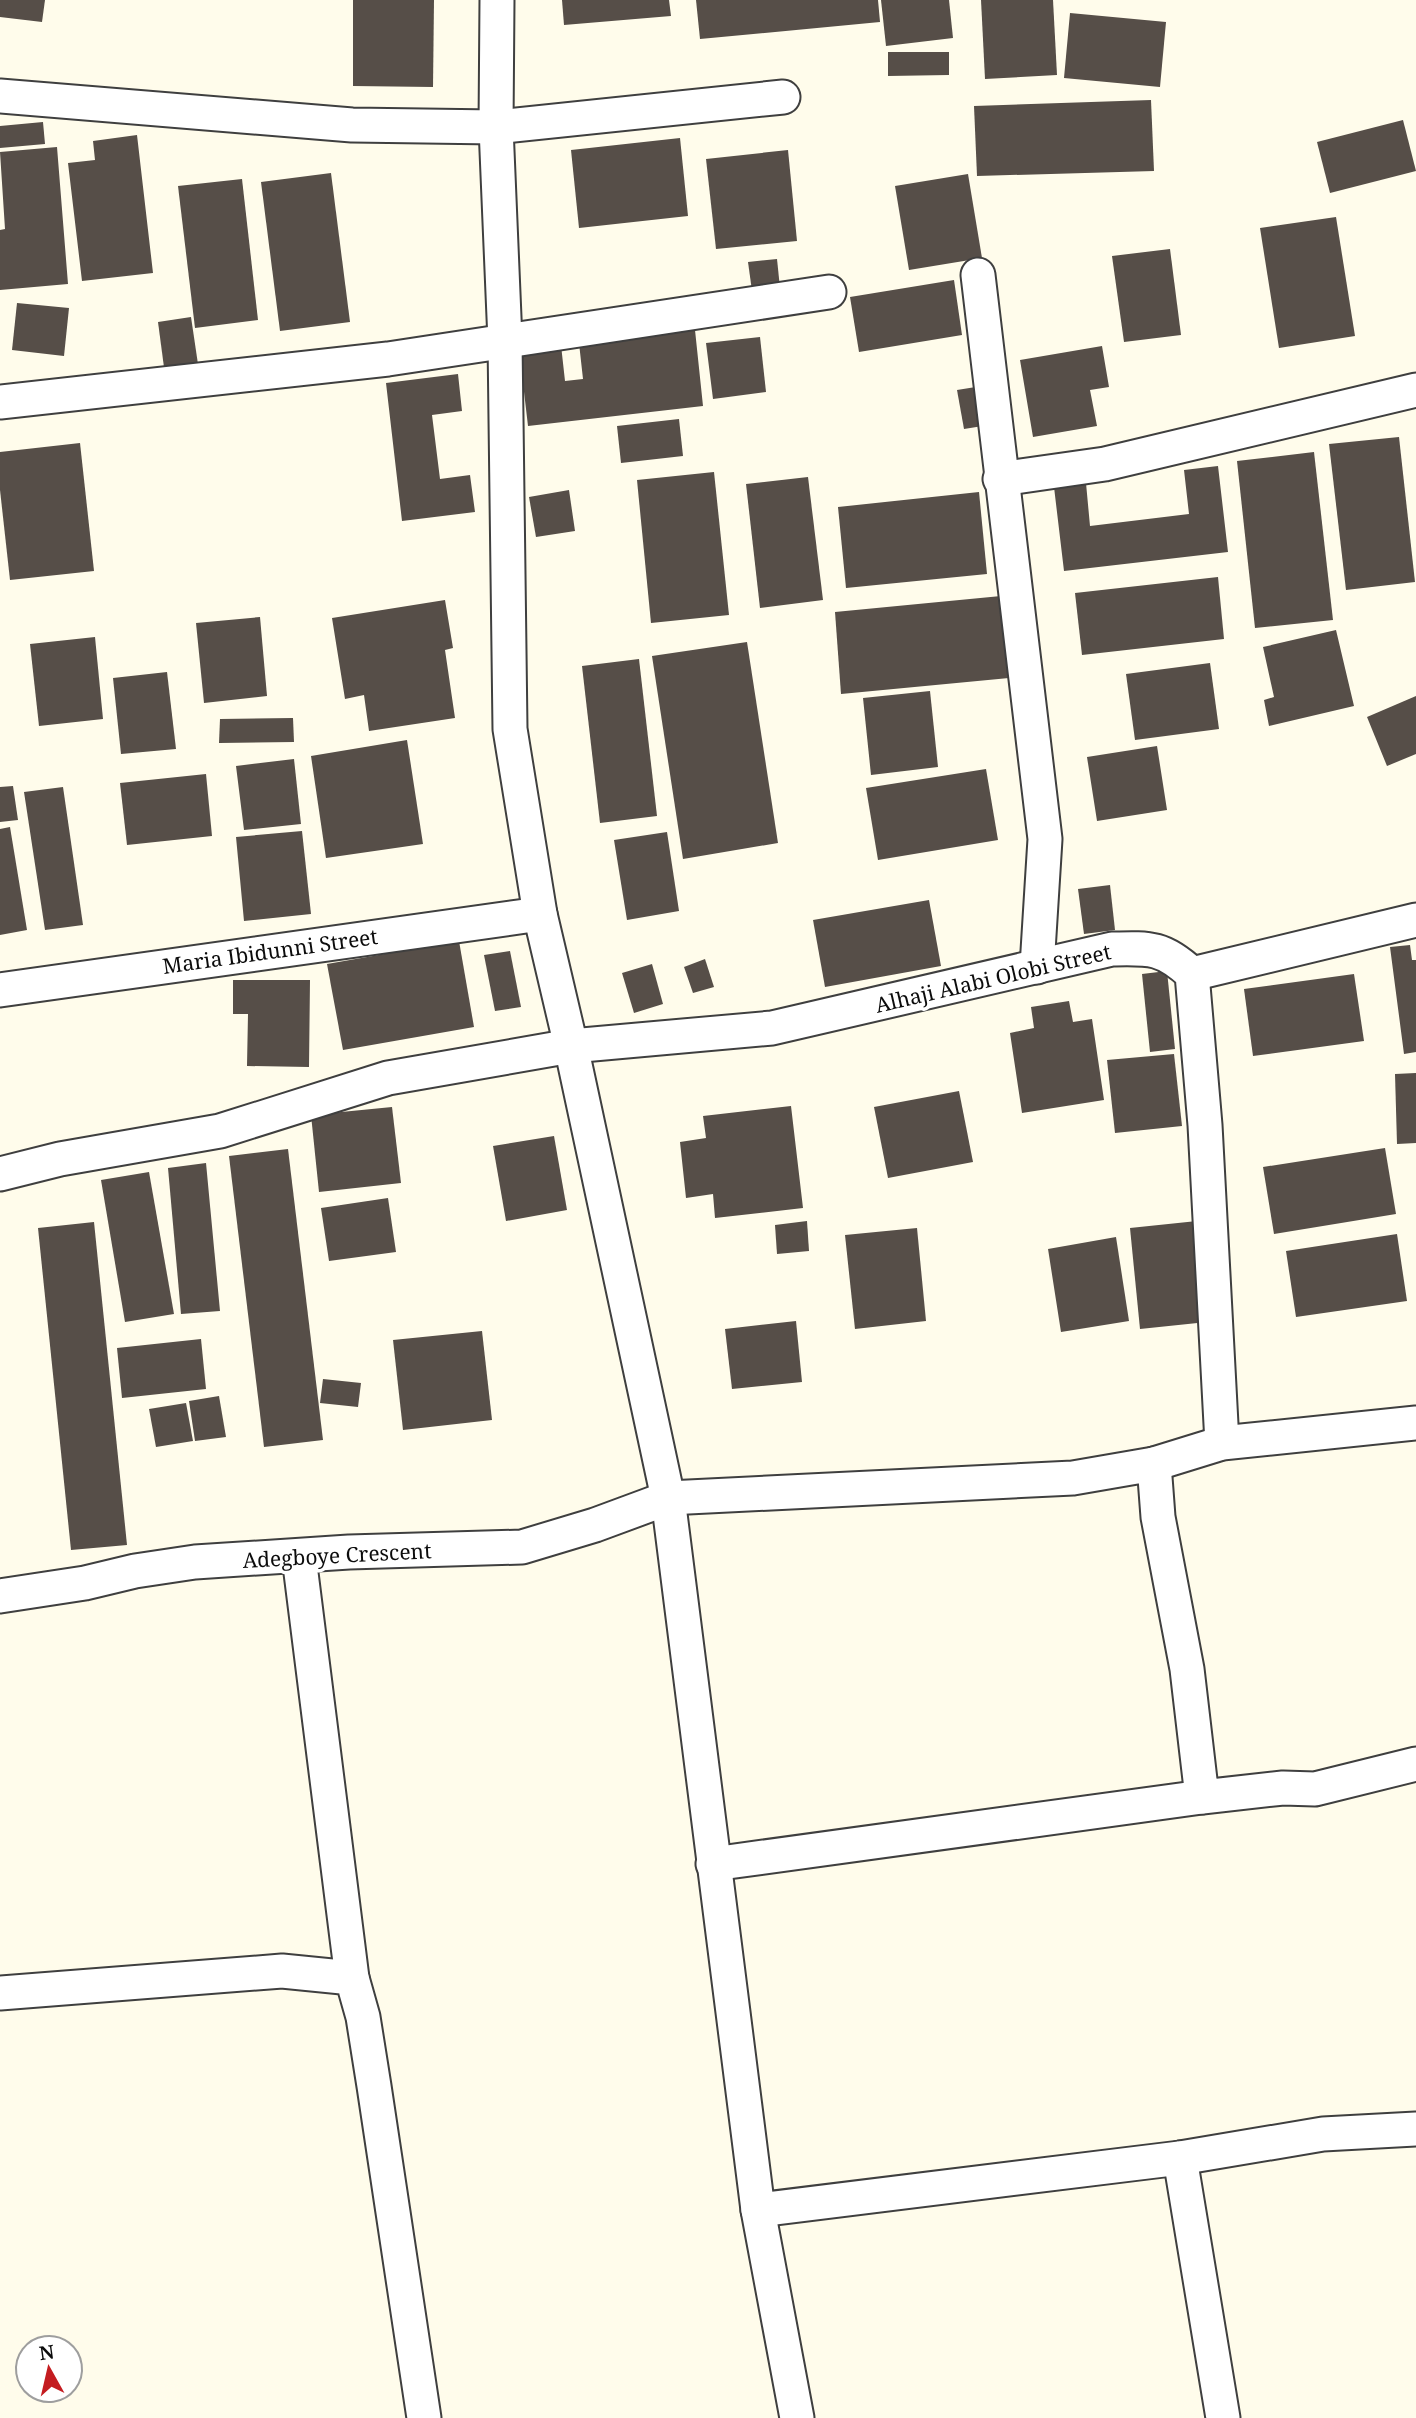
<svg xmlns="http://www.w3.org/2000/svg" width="1416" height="2418" font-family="'Noto Serif',serif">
  <rect width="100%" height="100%" fill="#fffceb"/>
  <!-- building -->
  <g fill="#564e48">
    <path d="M0,0H45L42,22L0,17Z"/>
    <path d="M353,0H434L433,87L353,86Z"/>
    <path d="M562,0H669L671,16L564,25Z"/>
    <path d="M696,0H878L880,22L700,39Z"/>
    <path d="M881,0H949L953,38L886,46Z"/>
    <path d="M981,0H1053L1057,75L985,79Z"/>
    <path d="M1070,13L1166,22L1160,87L1064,78Z"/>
    <path d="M888,52H949V75L888,76Z"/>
    <path d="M1151,100L1154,171L977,176L974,106Z"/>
    <path d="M1403,120L1416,171L1330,193L1317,142Z"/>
    <path d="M43,122L45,144L0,148V126Z"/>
    <path d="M137,135L153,273L82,281L68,163L95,160L93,141Z"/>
    <path d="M680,138L688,216L579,228L571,150Z"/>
    <path d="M57,147L68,284L0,290V230L5,229L0,152Z"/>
    <path d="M788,150L797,241L716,249L706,159Z"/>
    <path d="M331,173L350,322L280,331L261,182Z"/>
    <path d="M968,174L982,258L909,270L895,186Z"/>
    <path d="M242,179L258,320L195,328L178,186Z"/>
    <path d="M1336,217L1355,336L1279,348L1260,228Z"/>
    <path d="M1170,249L1181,335L1124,342L1112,256Z"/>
    <path d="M777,259L780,288L752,291L748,262Z"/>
    <path d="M954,280L962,335L859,352L850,297Z"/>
    <path d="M17,303L69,308L64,356L12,350Z"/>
    <path d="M191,317L199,371L165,375L158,322Z"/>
    <path d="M695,330L703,406L528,426L519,349L561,345L565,381L583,379L579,343Z"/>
    <path d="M760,337L766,392L713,399L706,343Z"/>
    <path d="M1102,346L1109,387L1090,390L1097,426L1033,437L1020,360Z"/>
    <path d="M458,374L462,411L432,415L440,479L470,475L475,512L402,521L386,383Z"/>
    <path d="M982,386L989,425L964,429L957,390Z"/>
    <path d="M679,419L683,456L621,463L617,426Z"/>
    <path d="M1399,437L1415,582L1346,590L1329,444Z"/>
    <path d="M80,443L94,571L10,580L0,490V452Z"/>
    <path d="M1314,452L1333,620L1255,628L1237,461Z"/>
    <path d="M1218,466L1228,552L1064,571L1054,487L1086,483L1090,526L1189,514L1184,470Z"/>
    <path d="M714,472L729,615L651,623L637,480Z"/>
    <path d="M808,477L823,600L760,608L746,484Z"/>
    <path d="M569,490L575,531L536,537L529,497Z"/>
    <path d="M979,492L987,574L846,588L838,507Z"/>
    <path d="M1218,577L1224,639L1082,655L1075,593Z"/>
    <path d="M1001,596L1009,678L841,694L835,612Z"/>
    <path d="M445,600L453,648L445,650L455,718L369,731L364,695L345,699L332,618Z"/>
    <path d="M260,617L267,696L204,703L196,623Z"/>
    <path d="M1336,630L1354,706L1269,726L1264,700L1274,697L1263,647Z"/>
    <path d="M95,637L103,719L39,726L30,644Z"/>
    <path d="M747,642L778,843L683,859L652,656Z"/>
    <path d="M639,659L657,816L600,823L582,666Z"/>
    <path d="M1210,663L1219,729L1135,740L1126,674Z"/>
    <path d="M167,672L176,749L121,754L113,678Z"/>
    <path d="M930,691L938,767L871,775L863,698Z"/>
    <path d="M1416,696V754L1387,766L1367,717Z"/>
    <path d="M293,718L294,742L219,743L220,719Z"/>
    <path d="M407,740L423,844L326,858L311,756Z"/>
    <path d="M1157,746L1167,810L1097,821L1087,757Z"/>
    <path d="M294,759L301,824L244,830L236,766Z"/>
    <path d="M986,769L998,840L878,860L866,788Z"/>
    <path d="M206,774L212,836L127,845L120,783Z"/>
    <path d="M13,786L18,820L0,822V787Z"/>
    <path d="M63,787L83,925L45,930L24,792Z"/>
    <path d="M10,827L27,930L0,935V829Z"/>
    <path d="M302,831L311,914L244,921L236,837Z"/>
    <path d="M667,832L679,911L627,920L614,840Z"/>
    <path d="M1110,885L1115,930L1084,934L1078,889Z"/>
    <path d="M929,900L941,966L825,987L813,920Z"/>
    <path d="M459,941L474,1027L343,1050L327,964Z"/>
    <path d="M1410,945L1412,960H1416V1052L1404,1054L1390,947Z"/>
    <path d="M510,951L521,1007L495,1011L484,955Z"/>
    <path d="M705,959L714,987L693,993L684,967Z"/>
    <path d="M652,964L663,1004L634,1013L622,973Z"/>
    <path d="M1167,971L1175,1049L1150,1052L1142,974Z"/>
    <path d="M1354,974L1364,1041L1253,1056L1244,989Z"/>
    <path d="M233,980H310L309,1067L247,1066L248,1014H233Z"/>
    <path d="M1069,1001L1073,1022L1092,1019L1104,1100L1022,1113L1010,1033L1034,1028L1031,1007Z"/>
    <path d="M1174,1054L1182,1126L1115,1133L1107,1060Z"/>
    <path d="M1416,1073V1143L1397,1144L1395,1074Z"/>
    <path d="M959,1091L973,1162L888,1178L874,1107Z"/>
    <path d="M791,1106L803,1208L715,1218L713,1194L686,1198L680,1142L706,1138L703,1116Z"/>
    <path d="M392,1107L401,1183L319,1192L311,1115Z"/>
    <path d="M554,1136L567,1210L506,1221L493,1146Z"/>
    <path d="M1385,1148L1396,1214L1274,1234L1263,1167Z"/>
    <path d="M288,1149L323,1440L264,1447L229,1156Z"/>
    <path d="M206,1163L220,1311L181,1314L168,1168Z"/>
    <path d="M149,1172L174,1314L125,1322L101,1180Z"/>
    <path d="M388,1198L396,1252L329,1261L321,1208Z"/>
    <path d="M807,1221L809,1251L777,1254L775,1225Z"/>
    <path d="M1197,1221L1207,1322L1140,1329L1130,1228Z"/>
    <path d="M94,1222L127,1545L71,1550L38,1228Z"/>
    <path d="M917,1228L926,1321L855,1329L845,1235Z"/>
    <path d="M1397,1234L1407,1301L1296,1317L1286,1251Z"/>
    <path d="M1116,1237L1129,1321L1061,1332L1048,1249Z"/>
    <path d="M796,1321L802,1382L732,1389L725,1329Z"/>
    <path d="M482,1331L492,1420L403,1430L393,1340Z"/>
    <path d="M201,1339L206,1389L122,1398L117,1348Z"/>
    <path d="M323,1379L361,1383L358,1407L320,1403Z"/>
    <path d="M219,1396L226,1437L195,1441L189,1401Z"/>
    <path d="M186,1403L193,1441L156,1447L149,1409Z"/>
  </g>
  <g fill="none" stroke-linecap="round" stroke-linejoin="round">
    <defs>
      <g id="street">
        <path d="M497,0L496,127L505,341L510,729L540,914L571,1046L668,1498L758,2210L797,2418"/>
        <path d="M0,96L352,125L496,127L783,97"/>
        <path d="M978,275L1045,839L1037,967"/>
        <path d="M0,402L388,359L829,292"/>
        <path d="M1000,479L1105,464L1416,390"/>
        <path d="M1192,974L1416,920"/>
        <path d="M0,990L540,914"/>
        <path d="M0,1174L60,1159L220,1131L388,1078L571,1046L772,1028L1112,949C1150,948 1163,947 1192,974L1205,1125L1222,1443"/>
        <path d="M1154,1464L1222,1443L1416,1423"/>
        <path d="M299,1557L352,1978"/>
        <path d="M0,1596L85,1583L135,1571L195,1562L349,1552L522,1547L595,1525L668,1498L1073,1478L1154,1464L1158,1517L1187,1669L1202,1797L1283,1788L1315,1789L1416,1764"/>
        <path d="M713,1864L1202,1797"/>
        <path d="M0,1993L282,1971L352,1978L363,2017L374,2086L424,2418"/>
        <path d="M1180,2158L1223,2418"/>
        <path d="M758,2210L1180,2158L1323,2134L1416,2129"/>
      </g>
    </defs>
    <!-- street casing -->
    <use href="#street" stroke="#3f3f3f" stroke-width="37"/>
    <!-- street -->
    <use href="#street" stroke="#fff" stroke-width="33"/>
  </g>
  <g text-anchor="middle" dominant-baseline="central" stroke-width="7" stroke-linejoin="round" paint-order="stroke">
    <!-- street labels -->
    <g font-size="21" fill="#0c0c0c" stroke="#fff">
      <text transform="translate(270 951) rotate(-8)">Maria Ibidunni Street</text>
      <text transform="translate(993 978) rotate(-13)">Alhaji Alabi Olobi Street</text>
      <text transform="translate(337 1555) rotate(-3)">Adegboye Crescent</text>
    </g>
  </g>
  <!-- north arrow -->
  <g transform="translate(49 2369) rotate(352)"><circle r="33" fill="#ffffff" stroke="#9e9e9e" stroke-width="2"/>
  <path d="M0-5L12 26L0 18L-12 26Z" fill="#c41c20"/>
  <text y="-10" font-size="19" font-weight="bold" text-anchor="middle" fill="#0c0c0c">N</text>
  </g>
</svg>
